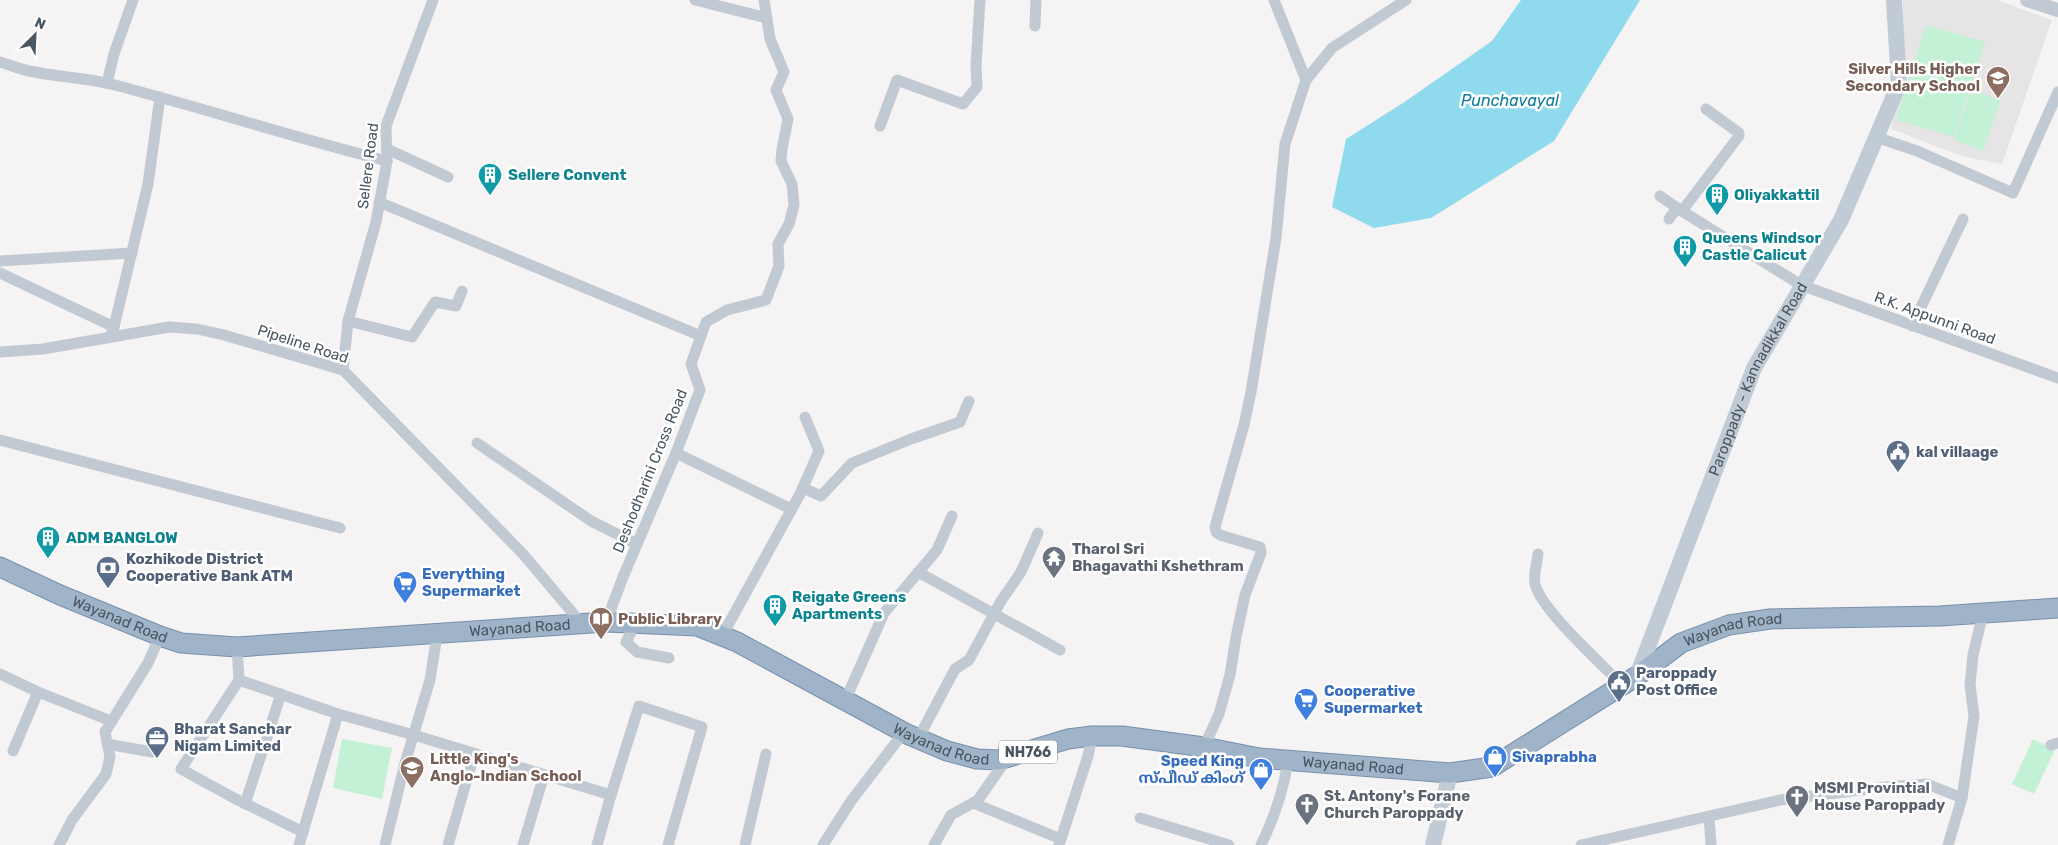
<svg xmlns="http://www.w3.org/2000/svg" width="2058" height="845" font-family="Rubik,'Noto Sans Malayalam',sans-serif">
  <rect width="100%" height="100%" fill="#f5f3f3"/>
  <!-- education -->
  <path fill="#e6e4e5" d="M1903,0H1997L2052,20L2002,164L1965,157L1891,129L1903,73Z"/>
  <!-- green -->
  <g fill="#c3f1d5">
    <path d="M1926,25L1985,42L1954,137L1896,120Z"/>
    <path d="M1971,90L2001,100L1983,151L1954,140Z"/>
    <path d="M342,739L392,748L382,799L333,788Z"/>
    <path d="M2033,739L2055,750L2034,794L2012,784Z"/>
  </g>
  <!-- water -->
  <path fill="#90daee" d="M1521,0H1640L1554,141L1431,218L1374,228L1332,207L1346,139L1403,103L1492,41Z"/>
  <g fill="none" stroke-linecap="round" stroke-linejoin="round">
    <defs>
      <g id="trunk">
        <path id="s2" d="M0,567L60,595L160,636L181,643L237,647L606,622L697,626L737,642L907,734L947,751L977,759L999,760L1068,739L1092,736H1122L1204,747L1259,758L1450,773L1492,767L1637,676L1681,643L1729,625L1770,619L1940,616L2058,608"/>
      </g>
    </defs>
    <!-- trunk casing -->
    <use href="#trunk" stroke="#7690ad" stroke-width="21"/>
    <!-- minor -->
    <g stroke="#c1cad2" stroke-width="11">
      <path d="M695,0L767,18"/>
      <path d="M1274,0L1306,80"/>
      <path d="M1035,26L1036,0"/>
      <path d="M0,62C10,65 19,69 29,71C58,77 87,78 115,85C206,109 296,138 387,161"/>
      <path d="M107,83L114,54L133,0"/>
      <path d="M880,126L897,80L963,104L977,87L976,65L980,0"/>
      <path d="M1876,137L1917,151L2013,193L2058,92"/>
      <path d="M387,149L448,177"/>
      <path d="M1660,196L1677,208"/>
      <path d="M379,202L701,336"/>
      <path d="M1682,211L1739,136V133L1706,109"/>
      <path d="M1669,219L1677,208L1801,285L2058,378"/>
      <path d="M0,261L132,253"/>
      <path d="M0,273L114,327"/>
      <path d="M348,321L412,337L435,302L456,306L462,291"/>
      <path d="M1912,326L1963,219"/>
      <path d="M110,337L114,327L148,184L160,97"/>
      <path d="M0,352L43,349L169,327L197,329L224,335L343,370L523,554L582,624"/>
      <path d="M343,370L348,321L376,222L387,161L386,126L433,0"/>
      <path d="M0,440L340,528"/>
      <path d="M477,443L591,521L637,544"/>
      <path d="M676,453L791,509"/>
      <path d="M803,488L821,496L852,463L911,439L960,422L969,401"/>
      <path d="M1538,554C1537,563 1533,576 1535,584C1541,610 1602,664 1622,685"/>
      <path d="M918,572L1060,650"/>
      <path d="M606,622L623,577L676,453L700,390L691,364L706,322L727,310L766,300L779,266L778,244L789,224L794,205L792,184L781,161L782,149L788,119L776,90L784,72L770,39L764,0"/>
      <path d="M636,623L626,642L637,652L669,658"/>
      <path d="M722,636L800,494L819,451L805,417"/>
      <path d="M237,647L239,680L338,714L414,735L611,795"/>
      <path d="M0,674L38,692L111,721"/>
      <path d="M239,680L181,769L232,797L303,832"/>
      <path d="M845,701L884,613L937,550L952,516"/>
      <path d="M918,739L955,669L969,660L1001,601L1021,572L1038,533"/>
      <path d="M107,744L152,752"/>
      <path d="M2051,745L2058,743"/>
      <path d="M1204,747L1219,714L1230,675L1236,637L1245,595L1261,553L1260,547L1220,535L1216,532L1215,527L1244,425L1251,392L1276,238L1285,144L1306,80L1332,48L1406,0"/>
      <path d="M13,751L38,692"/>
      <path d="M973,803L1061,839"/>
      <path d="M245,804L281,694"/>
      <path d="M1709,816L1711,845"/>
      <path d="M1140,818L1229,845"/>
      <path d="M59,845L72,820L106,774L110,757L105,732L148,663L160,636"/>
      <path d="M299,845L338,714"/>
      <path d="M385,845L405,763L430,680L437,635"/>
      <path d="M448,845L474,755"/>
      <path d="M523,845L544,775"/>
      <path d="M597,845L611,795L639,706L702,727L668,845"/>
      <path d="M745,845L766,754"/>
      <path d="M823,845L851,801L904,732"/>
      <path d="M934,845L951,815L978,800L1008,757"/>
      <path d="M1059,845L1088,756L1092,736"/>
      <path d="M1261,845C1274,818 1284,790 1288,760"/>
      <path d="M1581,845L1780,800L1885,787L1927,784L1962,798"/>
      <path d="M1948,845L1962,798L1974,716L1970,685L1973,655L1983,613"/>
    </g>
    <!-- tertiary -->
    <path stroke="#c1cad2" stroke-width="14" d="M2027,0L2058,10"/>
    <!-- secondary -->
    <g stroke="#c1cbd6" stroke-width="16">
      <path id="s1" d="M1637,676L1754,368L1841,220L1899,84L1894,0"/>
      <path d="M1433,845L1450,773"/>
    </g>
    <!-- trunk -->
    <use href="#trunk" stroke="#9fb4c9" stroke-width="19"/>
  </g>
  <!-- icons -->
  <defs>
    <symbol id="school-pin" viewBox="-11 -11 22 30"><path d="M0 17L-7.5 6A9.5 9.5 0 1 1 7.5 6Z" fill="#8d6e63" stroke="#fff"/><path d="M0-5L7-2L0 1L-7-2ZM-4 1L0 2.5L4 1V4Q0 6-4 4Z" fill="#fff"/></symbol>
    <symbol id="building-pin" viewBox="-11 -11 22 30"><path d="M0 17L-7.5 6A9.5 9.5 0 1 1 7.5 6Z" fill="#0f9aa8" stroke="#fff"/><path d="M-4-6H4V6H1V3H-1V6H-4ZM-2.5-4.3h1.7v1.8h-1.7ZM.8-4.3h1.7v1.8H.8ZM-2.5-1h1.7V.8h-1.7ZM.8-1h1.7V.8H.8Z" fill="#fff"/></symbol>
    <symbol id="civic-pin" viewBox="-11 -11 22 30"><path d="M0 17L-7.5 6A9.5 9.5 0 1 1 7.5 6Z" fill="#5c6f8a" stroke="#fff"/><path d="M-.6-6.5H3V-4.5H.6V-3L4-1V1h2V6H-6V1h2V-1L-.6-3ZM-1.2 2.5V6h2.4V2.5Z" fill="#fff"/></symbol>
    <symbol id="temple-pin" viewBox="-11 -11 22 30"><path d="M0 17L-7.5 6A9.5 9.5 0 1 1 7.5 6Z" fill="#6b7280" stroke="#fff"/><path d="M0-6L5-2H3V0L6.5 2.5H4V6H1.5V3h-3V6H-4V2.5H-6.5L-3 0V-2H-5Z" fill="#fff"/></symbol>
    <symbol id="bank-pin" viewBox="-11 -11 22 30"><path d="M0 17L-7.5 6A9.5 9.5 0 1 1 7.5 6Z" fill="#5c6f8a" stroke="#fff"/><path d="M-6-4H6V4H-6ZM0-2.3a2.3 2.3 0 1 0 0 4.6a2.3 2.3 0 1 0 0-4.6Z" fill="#fff"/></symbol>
    <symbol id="supermarket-pin" viewBox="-11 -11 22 30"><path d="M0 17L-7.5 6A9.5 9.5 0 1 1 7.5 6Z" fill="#3f7fe0" stroke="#fff"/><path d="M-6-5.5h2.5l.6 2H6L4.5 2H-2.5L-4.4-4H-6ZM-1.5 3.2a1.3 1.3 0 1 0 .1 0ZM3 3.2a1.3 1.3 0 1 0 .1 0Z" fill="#fff"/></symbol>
    <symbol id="library-pin" viewBox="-11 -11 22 30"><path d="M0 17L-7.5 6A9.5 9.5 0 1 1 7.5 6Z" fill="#8d6e63" stroke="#fff"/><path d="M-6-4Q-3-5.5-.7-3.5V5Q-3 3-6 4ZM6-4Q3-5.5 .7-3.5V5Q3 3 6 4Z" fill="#fff"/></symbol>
    <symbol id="office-pin" viewBox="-11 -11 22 30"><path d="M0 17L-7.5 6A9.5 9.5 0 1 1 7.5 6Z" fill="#5c6f8a" stroke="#fff"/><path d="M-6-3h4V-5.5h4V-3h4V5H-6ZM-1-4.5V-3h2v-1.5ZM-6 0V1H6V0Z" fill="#fff"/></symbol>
    <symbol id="shop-pin" viewBox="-11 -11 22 30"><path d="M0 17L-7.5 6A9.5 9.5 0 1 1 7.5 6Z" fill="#3f7fe0" stroke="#fff"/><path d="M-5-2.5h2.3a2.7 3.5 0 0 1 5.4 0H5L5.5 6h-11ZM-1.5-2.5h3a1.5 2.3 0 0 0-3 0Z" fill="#fff"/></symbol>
    <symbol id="church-pin" viewBox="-11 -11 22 30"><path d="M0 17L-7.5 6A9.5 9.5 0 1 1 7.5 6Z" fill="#6b7280" stroke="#fff"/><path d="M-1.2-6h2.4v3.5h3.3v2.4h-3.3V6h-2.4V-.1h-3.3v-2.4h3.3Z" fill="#fff"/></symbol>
  </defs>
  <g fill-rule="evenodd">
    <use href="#school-pin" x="1984" y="64" width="28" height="38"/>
    <use href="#building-pin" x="476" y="161" width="28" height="38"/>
    <use href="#building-pin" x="1703" y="181" width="28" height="38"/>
    <use href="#building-pin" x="1671" y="233" width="28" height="38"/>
    <use href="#civic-pin" x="1884" y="438" width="28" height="38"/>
    <use href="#building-pin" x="34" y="524" width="28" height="38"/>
    <use href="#temple-pin" x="1040" y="544" width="28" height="38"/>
    <use href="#bank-pin" x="94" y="554" width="28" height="38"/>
    <use href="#supermarket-pin" x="391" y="569" width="28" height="38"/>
    <use href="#building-pin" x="761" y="592" width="28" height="38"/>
    <use href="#library-pin" x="587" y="605" width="28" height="38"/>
    <use href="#civic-pin" x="1605" y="668" width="28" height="38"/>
    <use href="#supermarket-pin" x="1292" y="686" width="28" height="38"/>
    <use href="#office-pin" x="143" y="724" width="28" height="38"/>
    <use href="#shop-pin" x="1481" y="743" width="28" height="38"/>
    <use href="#school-pin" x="398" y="754" width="28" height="38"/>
    <use href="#shop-pin" x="1247" y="756" width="28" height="38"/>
    <use href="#church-pin" x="1783" y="783" width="28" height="38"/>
    <use href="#church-pin" x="1293" y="791" width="28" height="38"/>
  </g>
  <g text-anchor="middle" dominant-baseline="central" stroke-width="5" stroke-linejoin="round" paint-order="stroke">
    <!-- shield labels -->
    <rect fill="#fff" stroke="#808990" stroke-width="1" x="999" y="740.5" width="58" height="23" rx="4"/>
    <g font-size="14" font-weight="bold" fill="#4a5661">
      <text x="1028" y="752">NH766</text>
    </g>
    <!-- education labels -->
    <g font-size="15" font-weight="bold" fill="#785e54" stroke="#fff" text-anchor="start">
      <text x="1980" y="69" text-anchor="end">Silver Hills Higher<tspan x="1980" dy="17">Secondary School</tspan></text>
      <text x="618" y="619">Public Library</text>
      <text x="430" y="759">Little King's<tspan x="430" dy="17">Anglo-Indian School</tspan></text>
    </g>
    <!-- street labels -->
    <g font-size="15" fill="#4a5661" stroke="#fff">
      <text transform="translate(368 166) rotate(-83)">Sellere Road</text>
      <text transform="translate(1935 318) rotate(20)">R.K. Appunni Road</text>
      <text transform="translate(303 344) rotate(18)">Pipeline Road</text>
      <text stroke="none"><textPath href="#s1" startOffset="321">Paroppady - Kannadikkal Road</textPath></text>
      <text transform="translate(650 471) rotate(-68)">Deshodharini Cross Road</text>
      <text stroke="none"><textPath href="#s2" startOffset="131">Wayanad Road</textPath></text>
      <text stroke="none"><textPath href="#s2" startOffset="536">Wayanad Road</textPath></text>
      <text stroke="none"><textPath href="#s2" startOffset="1826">Wayanad Road</textPath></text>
      <text stroke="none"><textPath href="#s2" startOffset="986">Wayanad Road</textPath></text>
      <text stroke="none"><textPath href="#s2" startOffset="1406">Wayanad Road</textPath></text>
    </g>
    <!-- culture labels -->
    <g font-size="15" font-weight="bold" fill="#0d838f" stroke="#fff" text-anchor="start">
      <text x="508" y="175">Sellere Convent</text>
      <text x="1734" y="195">Oliyakkattil</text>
      <text x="1702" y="238">Queens Windsor<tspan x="1702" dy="17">Castle Calicut</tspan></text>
      <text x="66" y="538">ADM BANGLOW</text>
      <text x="792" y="597">Reigate Greens<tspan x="792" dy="17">Apartments</tspan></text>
    </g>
    <!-- service labels -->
    <g font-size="15" font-weight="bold" fill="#4e5e75" stroke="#fff" text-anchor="start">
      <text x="1916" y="452">kal villaage</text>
      <text x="126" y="559">Kozhikode District<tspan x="126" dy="17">Cooperative Bank ATM</tspan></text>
      <text x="1636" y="673">Paroppady<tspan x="1636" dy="17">Post Office</tspan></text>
      <text x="174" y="729">Bharat Sanchar<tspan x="174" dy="17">Nigam Limited</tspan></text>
    </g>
    <!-- worship labels -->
    <g font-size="15" font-weight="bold" fill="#5b616d" stroke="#fff" text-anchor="start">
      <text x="1072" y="549">Tharol Sri<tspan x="1072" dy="17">Bhagavathi Kshethram</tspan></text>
      <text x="1814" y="788">MSMI Provintial<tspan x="1814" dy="17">House Paroppady</tspan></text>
      <text x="1324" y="796">St. Antony's Forane<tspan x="1324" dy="17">Church Paroppady</tspan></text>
    </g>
    <!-- shop labels -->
    <g font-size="15" font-weight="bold" fill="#366cbe" stroke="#fff" text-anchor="start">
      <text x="422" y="574">Everything<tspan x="422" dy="17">Supermarket</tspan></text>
      <text x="1324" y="691">Cooperative<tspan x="1324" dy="17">Supermarket</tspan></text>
      <text x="1512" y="757">Sivaprabha</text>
      <text x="1244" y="761" text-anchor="end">Speed King<tspan x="1244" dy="17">സ്പീഡ് കിംഗ്</tspan></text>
    </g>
    <!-- water labels -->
    <g font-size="16" font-style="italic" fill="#0c7c9b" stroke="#fff">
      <text x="1510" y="100">Punchavayal</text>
    </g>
  </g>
  <!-- north arrow -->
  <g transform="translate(35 35) rotate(24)" stroke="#ffffff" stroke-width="4" paint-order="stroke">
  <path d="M0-4L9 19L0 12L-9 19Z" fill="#4a5661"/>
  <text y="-8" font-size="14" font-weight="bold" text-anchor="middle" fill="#4a5661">N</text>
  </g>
</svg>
